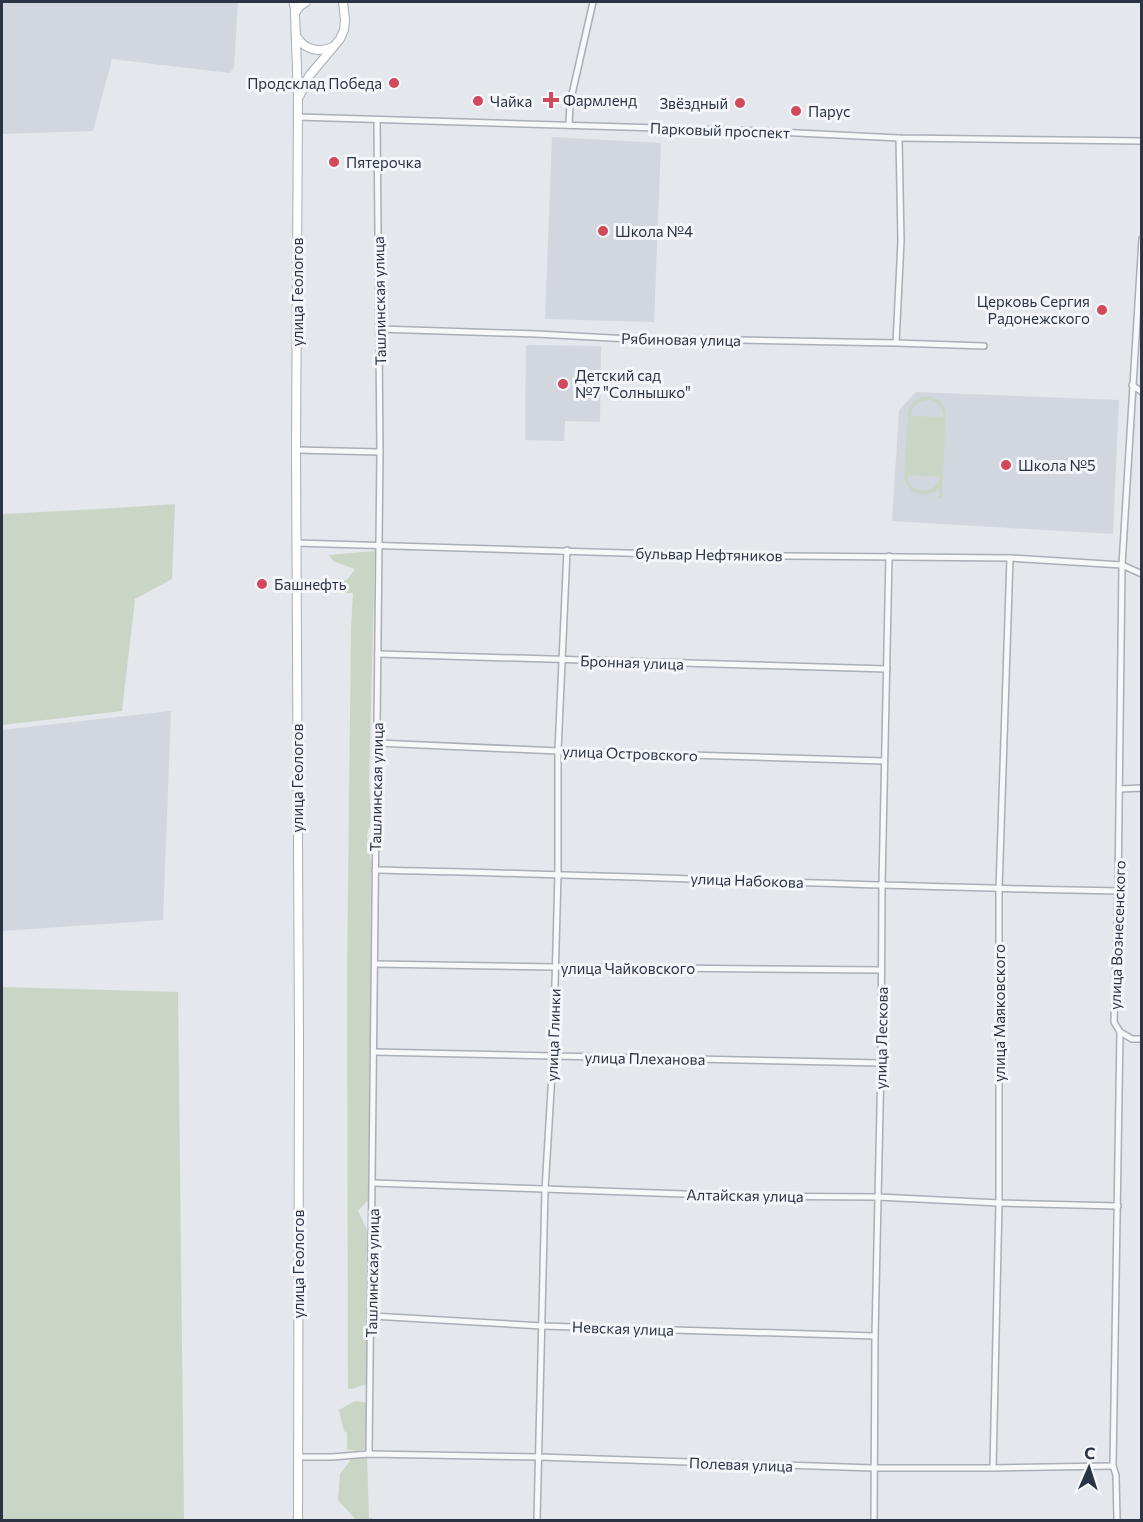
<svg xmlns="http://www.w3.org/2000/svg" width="1143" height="1522" font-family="Commissioner,sans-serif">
  <rect width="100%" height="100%" fill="#e4e7ec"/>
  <!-- built -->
  <g fill="#d2d6de">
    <path d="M2,2H238L234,67L230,73L112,59L93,131L2,134Z"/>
    <path d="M552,137L661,143L654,322L545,319Z"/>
    <path d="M526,345L601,346L600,422L565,421L564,441L525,440Z"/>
    <path d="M916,392L1119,400L1113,534L892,521L899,410Z"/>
    <path d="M171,711L163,920L2,931V730Z"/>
  </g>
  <!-- green -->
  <g fill="#c9d6c5" fill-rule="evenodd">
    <path d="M921,397C934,395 942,400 946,412L942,498H939V488C925,498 911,497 904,479L908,411L913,403ZM930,400C938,403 943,408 943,417L911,416C912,405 919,399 930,400ZM908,475L939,477H940C937,486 931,491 921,491C913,489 907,483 908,475Z"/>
    <path d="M175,504L172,579L135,599L122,711L2,725V514L100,509Z"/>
    <path d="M375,551L369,781L371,821L367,835L371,861L370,1049L368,1200L358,1211L369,1234L367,1384L352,1389H348L347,977L351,629L353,593H336L337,581L347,580L355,569L335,562L328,555Z"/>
    <path d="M2,987L178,992L184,1520H2Z"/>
    <path d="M355,1401L368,1403L367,1449L357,1451L347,1449V1433L344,1431L339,1410Z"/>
    <path d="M353,1457H367L369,1518L380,1520H356L338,1500L340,1474Z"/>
  </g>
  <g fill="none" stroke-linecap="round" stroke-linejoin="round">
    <defs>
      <g id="minor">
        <path d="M298,117L759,131L899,138L1142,141"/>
        <path d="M569,125L570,103L593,2"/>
        <path d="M379,329L536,334L649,340L686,339L896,343L984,346"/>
        <path d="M896,343L901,241L899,138"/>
        <path d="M1132,385L1142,392"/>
        <path d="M296,450L380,452"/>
        <path d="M296,543L690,555L1010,558L1122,565L1142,574"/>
        <path d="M378,654L887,669"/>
        <path d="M377,743L558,751L884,761"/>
        <path d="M1120,789L1142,788"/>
        <path d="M375,870C623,875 871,887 1118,891"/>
        <path d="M375,964L555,967L881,970"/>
        <path d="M1120,1032L1132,1039H1142"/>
        <path d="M374,1052L881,1063"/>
        <path d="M373,1183L740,1196L878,1197L999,1203L1118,1206"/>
        <path d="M372,1316L542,1326L875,1336"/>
        <path d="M369,1454L380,452L377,120"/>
        <path d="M298,1457H332L369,1454L539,1457L873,1468H993L1113,1466"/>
        <path d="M993,1468L999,1203V889L1010,558"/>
        <path d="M537,1520L545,1190L553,1057L558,874V751L567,550"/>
        <path d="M874,1520L875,1336L881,1063L882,885L889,556"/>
        <path d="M1117,1520L1116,1475L1113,1466L1120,1032L1114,1022L1118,891L1122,565L1142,239"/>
      </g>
      <path id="tertiary" d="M293,2L295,13"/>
      <g id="secondary">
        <path d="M297,37C305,50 319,53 333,47"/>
        <path d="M300,95L309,76L340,39L344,30L345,20L343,2"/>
        <path d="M298,1520L299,1040L296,450L298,99L295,13L300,6L306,2"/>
      </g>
    </defs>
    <!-- minor casing -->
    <use href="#minor" stroke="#a9aeb7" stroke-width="8"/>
    <!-- tertiary casing -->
    <use href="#tertiary" stroke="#a9aeb7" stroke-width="9"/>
    <!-- secondary casing -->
    <use href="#secondary" stroke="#a9aeb7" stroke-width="10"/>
    <!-- minor -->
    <use href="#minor" stroke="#f7f8fa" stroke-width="5"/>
    <!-- tertiary -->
    <use href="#tertiary" stroke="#f7f8fa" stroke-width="7"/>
    <!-- secondary -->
    <use href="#secondary" stroke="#fff" stroke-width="8"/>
  </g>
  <!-- markers -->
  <g fill="#d1495b" stroke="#f4f6f9" stroke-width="2">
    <circle cx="394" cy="83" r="6"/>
    <path d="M548 91h6v6h6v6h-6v6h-6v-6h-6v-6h6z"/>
    <circle cx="478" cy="101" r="6"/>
    <circle cx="740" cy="103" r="6"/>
    <circle cx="796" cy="111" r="6"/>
    <circle cx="334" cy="162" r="6"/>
    <circle cx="603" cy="231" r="6"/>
    <circle cx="1102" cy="310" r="6"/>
    <circle cx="563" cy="384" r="6"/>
    <circle cx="1006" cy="465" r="6"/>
    <circle cx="262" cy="584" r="6"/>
  </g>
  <g text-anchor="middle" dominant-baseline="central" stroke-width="6" stroke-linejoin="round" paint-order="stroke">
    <!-- poi labels -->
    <g font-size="15" fill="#2b3445" stroke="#f4f6f9" text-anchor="start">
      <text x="382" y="83" text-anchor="end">Продсклад Победа</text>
      <text x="563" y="100">Фармленд</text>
      <text x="490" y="101">Чайка</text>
      <text x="728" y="103" text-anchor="end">Звёздный</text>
      <text x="808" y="111">Парус</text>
      <text x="346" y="162">Пятерочка</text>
      <text x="615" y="231">Школа №4</text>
      <text x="1090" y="301" text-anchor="end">Церковь Сергия<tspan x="1090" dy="17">Радонежского</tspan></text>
      <text x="575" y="375">Детский сад<tspan x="575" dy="17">№7 "Солнышко"</tspan></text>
      <text x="1018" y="465">Школа №5</text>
      <text x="274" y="584">Башнефть</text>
    </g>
    <!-- street labels -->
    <g font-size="15" fill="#2b3445" stroke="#f4f6f9">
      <text transform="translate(720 130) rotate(2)">Парковый проспект</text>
      <text transform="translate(297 292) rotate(-90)">улица Геологов</text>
      <text transform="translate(379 301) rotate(-91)">Ташлинская улица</text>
      <text transform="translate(681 339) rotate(1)">Рябиновая улица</text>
      <text transform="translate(709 554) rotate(1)">бульвар Нефтяников</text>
      <text transform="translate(632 662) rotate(2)">Бронная улица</text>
      <text transform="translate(630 753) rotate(2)">улица Островского</text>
      <text transform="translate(297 778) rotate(-90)">улица Геологов</text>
      <text transform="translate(376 787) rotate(-89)">Ташлинская улица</text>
      <text transform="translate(747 880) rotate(2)">улица Набокова</text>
      <text transform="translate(1117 935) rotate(-88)">улица Вознесенского</text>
      <text x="628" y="968">улица Чайковского</text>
      <text transform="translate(999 1013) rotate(-90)">улица Маяковского</text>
      <text transform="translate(553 1035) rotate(-88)">улица Глинки</text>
      <text transform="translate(881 1038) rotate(-89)">улица Лескова</text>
      <text transform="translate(645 1058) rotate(1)">улица Плеханова</text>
      <text transform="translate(745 1195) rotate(1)">Алтайская улица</text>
      <text transform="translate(298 1264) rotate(-90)">улица Геологов</text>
      <text transform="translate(372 1273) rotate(-89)">Ташлинская улица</text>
      <text transform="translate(623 1328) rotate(2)">Невская улица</text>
      <text transform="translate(741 1464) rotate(2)">Полевая улица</text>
    </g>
  </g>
  <!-- border -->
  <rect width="1143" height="1522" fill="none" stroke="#2b3445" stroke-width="6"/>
  <!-- north arrow -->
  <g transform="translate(1089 1468) rotate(3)" stroke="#f4f6f9" stroke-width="4.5" paint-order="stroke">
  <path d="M0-4.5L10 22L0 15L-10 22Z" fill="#2b3445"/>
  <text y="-9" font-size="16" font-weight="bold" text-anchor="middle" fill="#2b3445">С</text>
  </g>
</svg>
